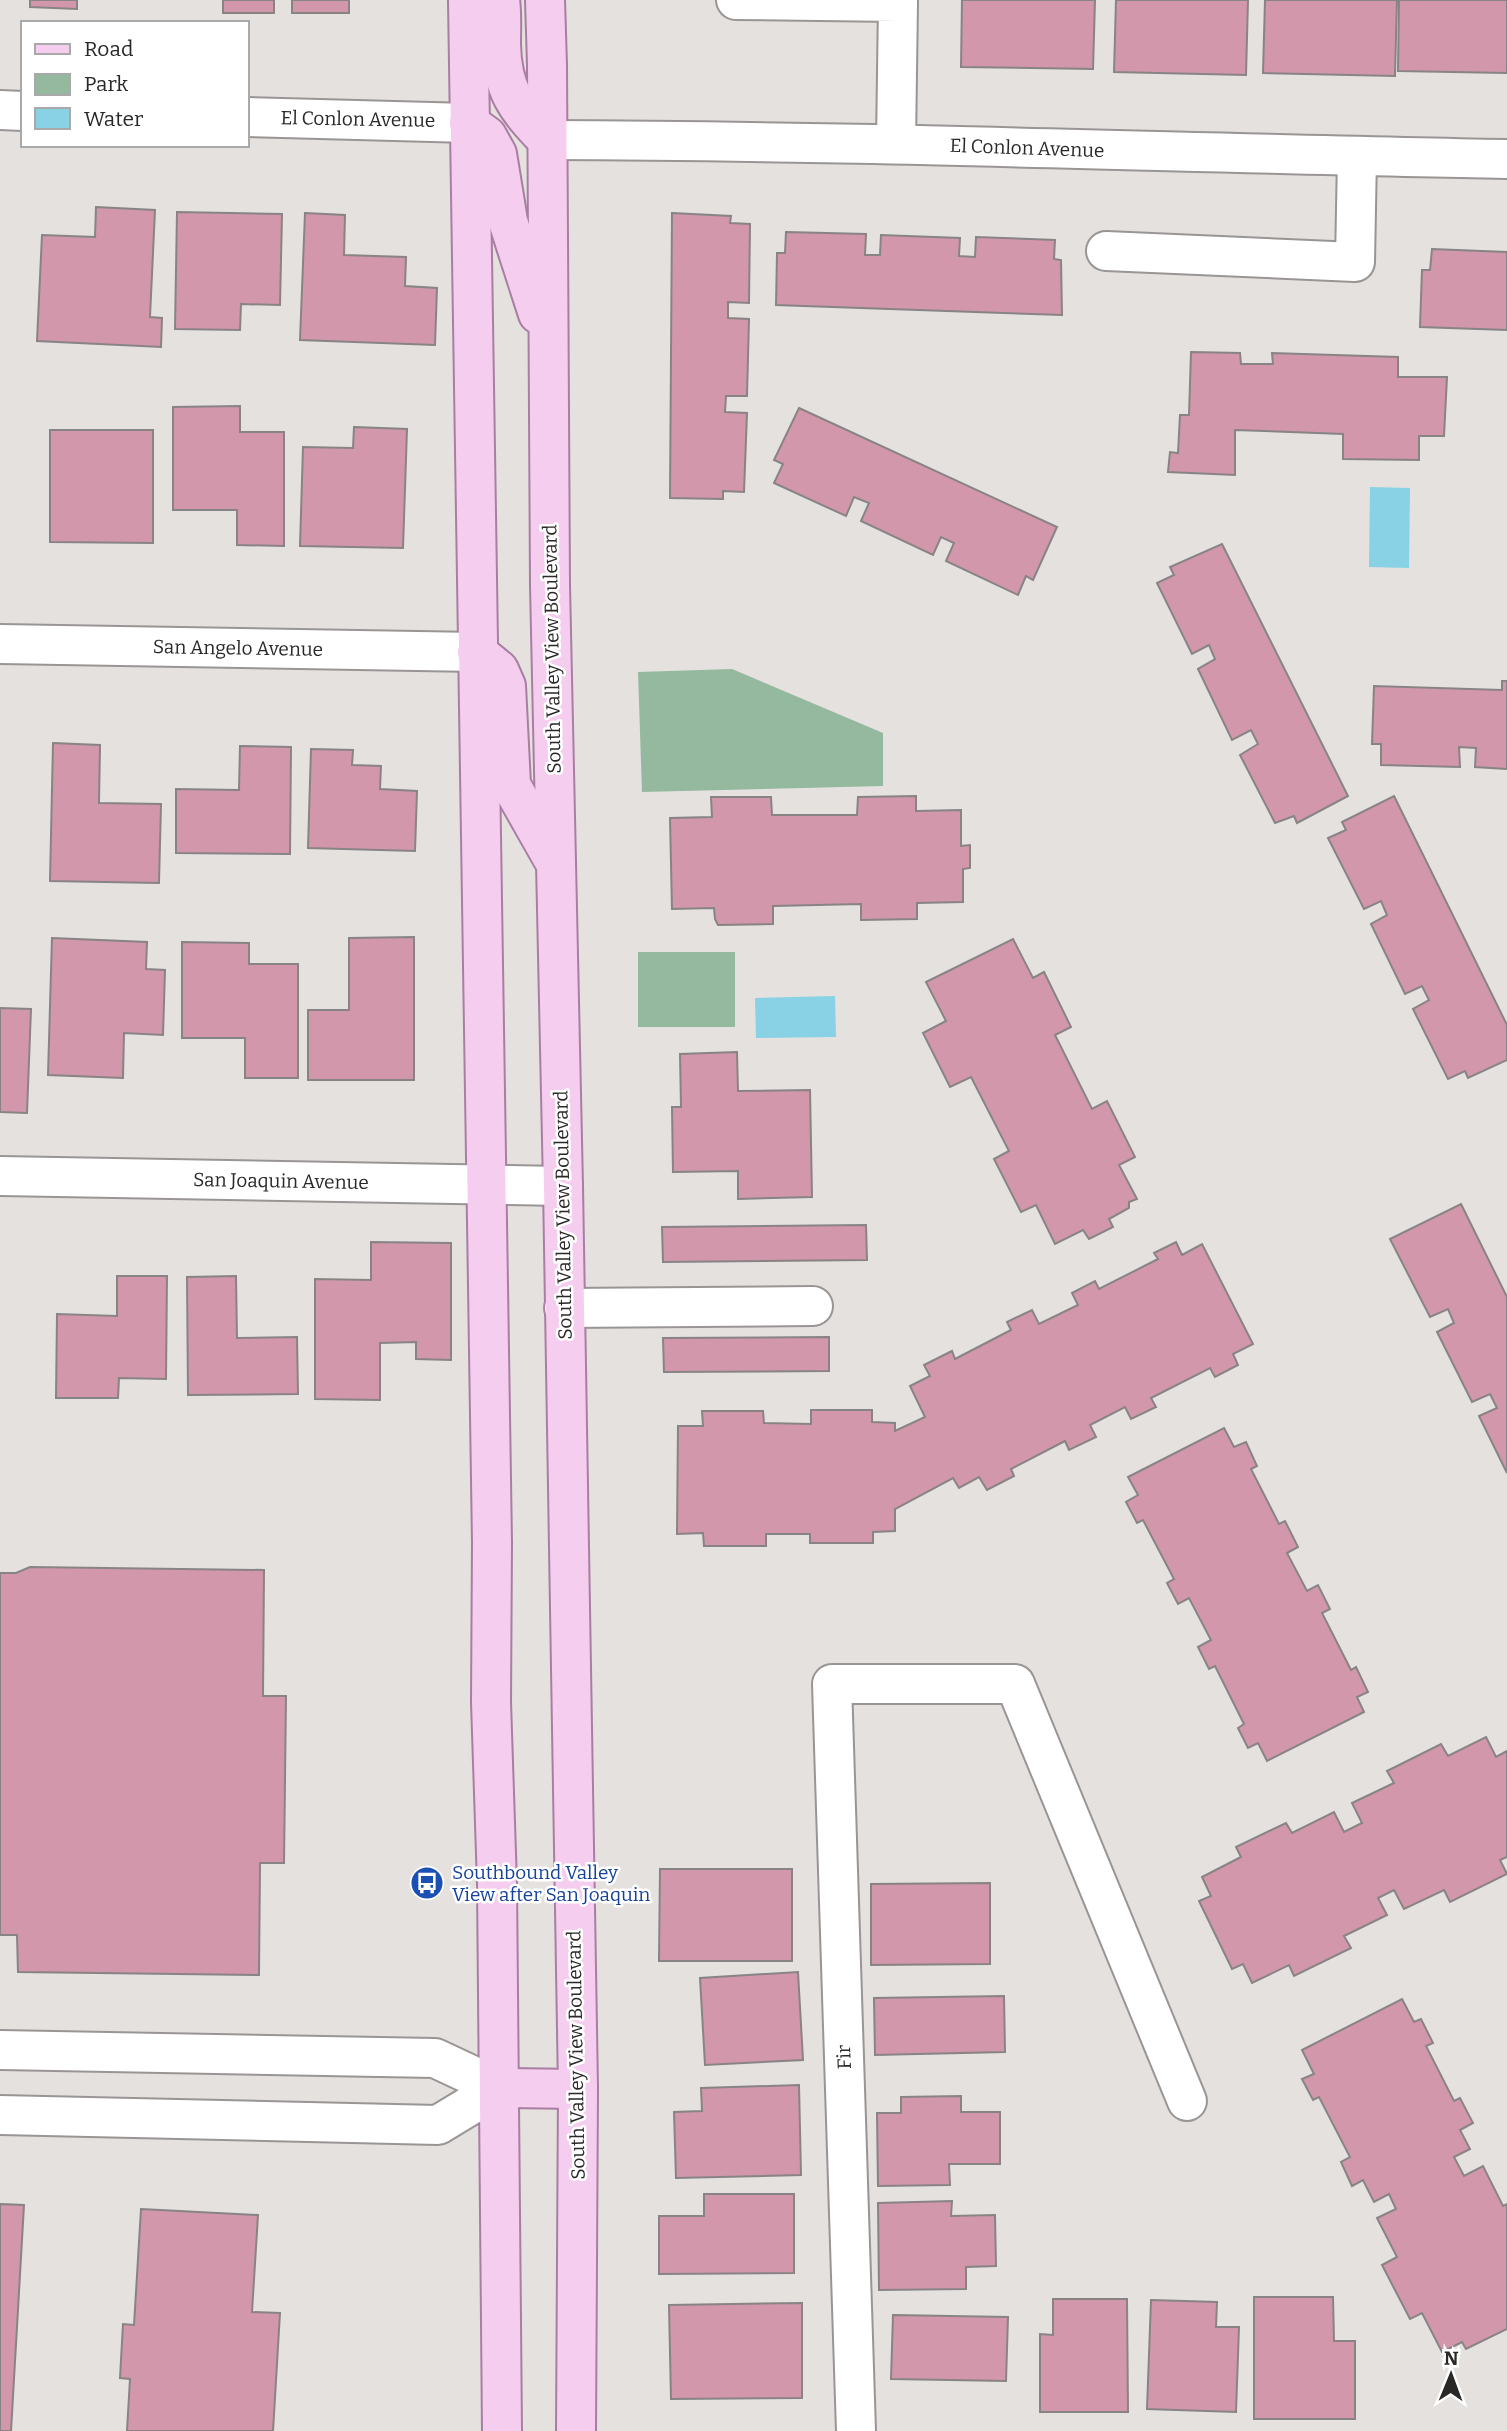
<svg xmlns="http://www.w3.org/2000/svg" width="1507" height="2431" font-family="Bitter,serif">
  <rect width="100%" height="100%" fill="#e4e1df"/>
  <!-- green -->
  <g fill="#95b99f">
    <path d="M732,669L883,733V786L642,792L638,672Z"/>
    <rect x="638" y="952" width="97" height="75"/>
  </g>
  <!-- water -->
  <g fill="#89d2e5">
    <path d="M1370,487L1410,488L1409,568L1369,567Z"/>
    <path d="M835,996L836,1037L756,1038L755,998Z"/>
  </g>
  <!-- building -->
  <g fill="#d397ab" stroke="#888485" stroke-width="2">
    <path d="M30,0H77V9L30,7Z"/>
    <rect x="223" y="0" width="51" height="13"/>
    <rect x="292" y="0" width="57" height="13"/>
    <path d="M962,0H1095L1093,69L961,67Z"/>
    <path d="M1116,0H1248L1246,75L1114,72Z"/>
    <path d="M1265,0H1397L1395,76L1263,73Z"/>
    <path d="M1399,0H1507V73L1398,71Z"/>
    <path d="M96,207L155,210L150,317L162,318L161,347L37,341L42,235L95,237Z"/>
    <path d="M177,212L282,214L280,305L241,304L240,330L175,329Z"/>
    <path d="M305,213L345,215L344,255L406,257L405,286L437,288L435,345L300,340Z"/>
    <path d="M672,213L731,216L730,223L750,224L749,303L728,302V318L749,319L747,396H726L725,412L747,413L744,492L723,491V499L670,498Z"/>
    <path d="M786,232L866,234L865,255H880L881,235L960,238L959,256L975,257L976,237L1055,240L1054,259L1061,260L1062,315L776,305L777,253H785Z"/>
    <path d="M1432,249L1507,252V330L1420,327L1422,270H1430Z"/>
    <path d="M1191,352L1240,353L1241,364H1273L1272,353L1398,357V377H1447L1444,436H1419V460L1343,459V434L1235,430V475L1168,472L1170,452L1178,453L1180,415H1189Z"/>
    <path d="M240,406V432H284V546L237,545V510H173V407Z"/>
    <path d="M799,408L1057,527L1033,580L1026,576L1018,595L946,561L954,543L941,537L933,555L861,521L869,503L854,497L846,516L774,483L783,464L774,460Z"/>
    <path d="M354,427L407,429L403,548L300,546L303,447L353,448Z"/>
    <path d="M50,430H153V543L50,542Z"/>
    <path d="M1222,544L1348,796L1297,823L1294,816L1275,823L1240,755L1258,744L1251,730L1232,740L1198,669L1215,659L1209,645L1192,654L1157,583L1174,575L1170,567Z"/>
    <path d="M1502,681H1507V769L1475,767L1476,748L1459,747L1460,767L1381,765V744H1372L1374,686L1502,690Z"/>
    <path d="M53,743L100,745L99,803L161,804L159,883L50,881Z"/>
    <path d="M240,746L291,747L290,854L176,853V789L239,790Z"/>
    <path d="M311,749L353,750L352,765L381,766L380,789L417,791L415,851L308,848Z"/>
    <path d="M916,796V811L961,810V846L970,845V868L963,869V902L917,903V919L861,920V904L773,906V924L718,925L715,919L714,908L672,909L670,818L712,817L711,797H771L772,815H857L858,797Z"/>
    <path d="M1394,796L1507,1025V1060L1468,1078L1465,1071L1448,1079L1413,1009L1429,1000L1422,986L1405,994L1371,924L1387,915L1381,901L1364,909L1328,838L1346,830L1342,822Z"/>
    <path d="M414,937V1080H308V1010H349V938Z"/>
    <path d="M52,938L147,942L146,969L165,970L163,1035L124,1033L123,1078L48,1075Z"/>
    <path d="M1013,939L1033,978L1044,972L1071,1027L1055,1035L1092,1109L1107,1101L1135,1157L1119,1165L1137,1199L1129,1202V1208L1109,1219L1113,1227L1089,1239L1083,1230L1055,1244L1036,1205L1021,1212L994,1159L1009,1151L971,1077L950,1087L923,1033L946,1021L926,982Z"/>
    <path d="M182,942L249,943V964H298V1078H245V1038H182Z"/>
    <path d="M0,1008L31,1009L27,1113L0,1112Z"/>
    <path d="M737,1052L738,1091L810,1090L812,1197L738,1199V1171L673,1172L672,1107H681L680,1054Z"/>
    <path d="M1461,1204L1507,1297V1473L1479,1416L1497,1408L1490,1394L1472,1402L1437,1332L1454,1323L1448,1309L1430,1317L1390,1239Z"/>
    <path d="M866,1225L867,1260L663,1262L662,1227Z"/>
    <path d="M371,1242L451,1243V1360L416,1359V1342L380,1343V1400L315,1399V1279L371,1280Z"/>
    <path d="M1176,1242L1182,1255L1202,1244L1253,1344L1233,1354L1238,1365L1215,1377L1210,1368L1151,1398L1156,1407L1131,1419L1125,1407L1090,1425L1096,1437L1069,1450L1065,1441L1011,1469L1014,1476L987,1490L979,1477L959,1488L953,1478L895,1509V1531L873,1532V1543H810V1534H766V1546H704L703,1533L677,1534L678,1426H703L702,1411H763L764,1423L811,1424V1410H872V1422L895,1423V1431L925,1417L910,1386L930,1376L924,1365L952,1351L955,1359L1011,1330L1007,1322L1032,1310L1039,1324L1078,1305L1072,1293L1095,1281L1099,1289L1158,1259L1154,1253Z"/>
    <path d="M117,1276H167L166,1379L119,1378L118,1398H56L57,1314L117,1316Z"/>
    <path d="M236,1276L237,1338L297,1337L298,1394L188,1395L187,1277Z"/>
    <path d="M829,1337V1371L664,1372L663,1338Z"/>
    <path d="M1224,1428L1234,1447L1246,1442L1257,1466L1251,1469L1279,1524L1285,1521L1298,1547L1287,1553L1307,1591L1318,1585L1330,1609L1322,1613L1351,1670L1356,1667L1368,1692L1357,1697L1364,1712L1267,1761L1258,1743L1248,1748L1238,1728L1244,1724L1215,1666L1209,1669L1198,1647L1211,1640L1189,1598L1178,1604L1167,1583L1174,1579L1143,1520L1137,1523L1126,1502L1138,1495L1128,1477Z"/>
    <path d="M30,1567L264,1570L263,1696H286L284,1863H260L259,1975L18,1972L17,1935H0V1573H16Z"/>
    <path d="M1486,1737L1496,1757L1507,1751V1857L1500,1860L1507,1874L1450,1902L1444,1890L1404,1909L1394,1890L1378,1898L1387,1915L1344,1936L1351,1948L1294,1976L1289,1965L1252,1983L1243,1964L1232,1969L1199,1901L1211,1896L1202,1877L1241,1857L1236,1847L1286,1823L1292,1833L1334,1812L1344,1832L1362,1823L1352,1803L1394,1783L1387,1771L1441,1744L1448,1756Z"/>
    <path d="M660,1869H792V1961H659Z"/>
    <path d="M990,1883V1964L871,1965V1884Z"/>
    <path d="M798,1972L803,2060L705,2065L700,1978Z"/>
    <path d="M1004,1996L1005,2052L875,2055L874,1998Z"/>
    <path d="M1402,1999L1414,2022L1421,2019L1433,2043L1426,2046L1454,2101L1460,2098L1473,2123L1460,2130L1470,2149L1454,2157L1464,2176L1483,2166L1503,2206L1507,2204V2329L1466,2349L1462,2342L1442,2352L1422,2313L1410,2319L1382,2265L1397,2257L1377,2218L1396,2209L1389,2194L1374,2202L1363,2180L1352,2186L1341,2162L1350,2157L1319,2097L1313,2100L1302,2079L1314,2074L1302,2050Z"/>
    <path d="M799,2085L801,2175L676,2178L674,2112L702,2111L701,2088Z"/>
    <path d="M961,2096V2112H1000V2164H949L950,2185L878,2186L877,2113H901V2097Z"/>
    <path d="M704,2194H794V2273L659,2274V2216H704Z"/>
    <path d="M952,2201L951,2216L995,2215L996,2266L966,2267V2289L879,2290L878,2203Z"/>
    <path d="M0,2204L24,2205L11,2431H0Z"/>
    <path d="M141,2209L258,2215L252,2312L280,2313L273,2431H127L130,2379L120,2378L123,2324L134,2325Z"/>
    <path d="M1254,2297H1333L1334,2341H1355V2419H1254Z"/>
    <path d="M1053,2299H1127L1128,2412H1040V2334L1053,2335Z"/>
    <path d="M1151,2300L1217,2302L1216,2327H1239L1236,2412L1147,2409Z"/>
    <path d="M802,2303V2398L671,2399L669,2305Z"/>
    <path d="M893,2315L1008,2317L1006,2381L891,2379Z"/>
  </g>
  <g fill="none" stroke-linecap="round" stroke-linejoin="round">
    <defs>
      <g id="minor">
        <path d="M736,0L898,2L896,144"/>
        <path d="M0,110L23,111"/>
        <path d="M247,117L469,123"/>
        <path d="M547,140C867,141 1187,153 1507,159"/>
        <path d="M1106,251L1355,262L1357,156"/>
        <path d="M0,644L477,652"/>
        <path d="M0,1176L563,1186"/>
        <path d="M564,1308L813,1306"/>
        <path d="M0,2050L435,2058L499,2088"/>
        <path d="M0,2115L438,2125L499,2088"/>
        <path d="M856,2431L832,1684H1015L1187,2101"/>
      </g>
      <g id="major">
        <path d="M468,0L492,1543L491,1702L497,1884L502,2431"/>
        <path d="M500,0C502,14 501,30 501,44C502,90 516,108 547,140"/>
        <path d="M545,0L547,65L550,585L563,1186L578,2089L576,2431"/>
        <path d="M469,123L487,136L497,154L508,221L538,314"/>
        <path d="M477,652L499,670L506,686L511,785L553,859"/>
        <path d="M499,2088L578,2089"/>
      </g>
    </defs>
    <!-- minor casing -->
    <use href="#minor" stroke="#999594" stroke-width="42"/>
    <!-- major casing -->
    <use href="#major" stroke="#a97ea2" stroke-width="42"/>
    <!-- minor -->
    <use href="#minor" stroke="#fff" stroke-width="38"/>
    <!-- major -->
    <use href="#major" stroke="#f5ceef" stroke-width="38"/>
  </g>
  <!-- icons -->
  <defs>
    <symbol id="bus-disc" viewBox="-11 -11 22 22"><circle r="9.5" fill="#1a4fb4" stroke="#fff"/><path d="M-5-6H5V4H4V6H2V4H-2V6H-4V4H-5ZM-3.5-4V0h7V-4ZM-3.5 1.2v1.5H-2V1.2ZM2 1.2v1.5H3.5V1.2Z" fill="#fff"/></symbol>
  </defs>
  <g fill-rule="evenodd">
    <use href="#bus-disc" x="408" y="1864" width="38" height="38"/>
  </g>
  <g text-anchor="middle" dominant-baseline="central" stroke-width="5" stroke-linejoin="round" paint-order="stroke">
    <!-- street labels -->
    <g font-size="19" fill="#292827" stroke="#fff">
      <text transform="translate(358 119) rotate(1)">El Conlon Avenue</text>
      <text transform="translate(1027 148) rotate(2)">El Conlon Avenue</text>
      <text transform="translate(238 648) rotate(1)">San Angelo Avenue</text>
      <text transform="translate(552 649) rotate(-91)">South Valley View Boulevard</text>
      <text transform="translate(281 1181) rotate(1)">San Joaquin Avenue</text>
      <text transform="translate(563 1215) rotate(-91)">South Valley View Boulevard</text>
      <text transform="translate(576 2055) rotate(-91)">South Valley View Boulevard</text>
      <text transform="translate(844 2057) rotate(-92)">Fir</text>
    </g>
    <!-- transit labels -->
    <g font-size="19" fill="#164399" stroke="#fff" text-anchor="start">
      <text x="452" y="1872">Southbound Valley<tspan x="452" dy="22">View after San Joaquin</tspan></text>
    </g>
  </g>
  <!-- legend -->
  <rect x="21" y="21" width="228" height="126" fill="#ffffff" stroke="#a9a9a9" stroke-width="2"/>
  <rect x="35" y="44" width="35" height="10" fill="#f5ceef" stroke="#a9a9a9" stroke-width="2"/>
  <text x="84" y="56" font-size="21" fill="#292827">Road</text>
  <rect x="35" y="74" width="35" height="21" fill="#95b99f" stroke="#a9a9a9" stroke-width="2"/>
  <text x="84" y="91" font-size="21" fill="#292827">Park</text>
  <rect x="35" y="108" width="35" height="21" fill="#89d2e5" stroke="#a9a9a9" stroke-width="2"/>
  <text x="84" y="126" font-size="21" fill="#292827">Water</text>
  <!-- north arrow -->
  <g transform="translate(1451 2375) rotate(1)" stroke="#ffffff" stroke-width="5" paint-order="stroke">
  <path d="M0-5L12 26L0 18L-12 26Z" fill="#292827"/>
  <text y="-10" font-size="19" font-weight="bold" text-anchor="middle" fill="#292827">N</text>
  </g>
</svg>
